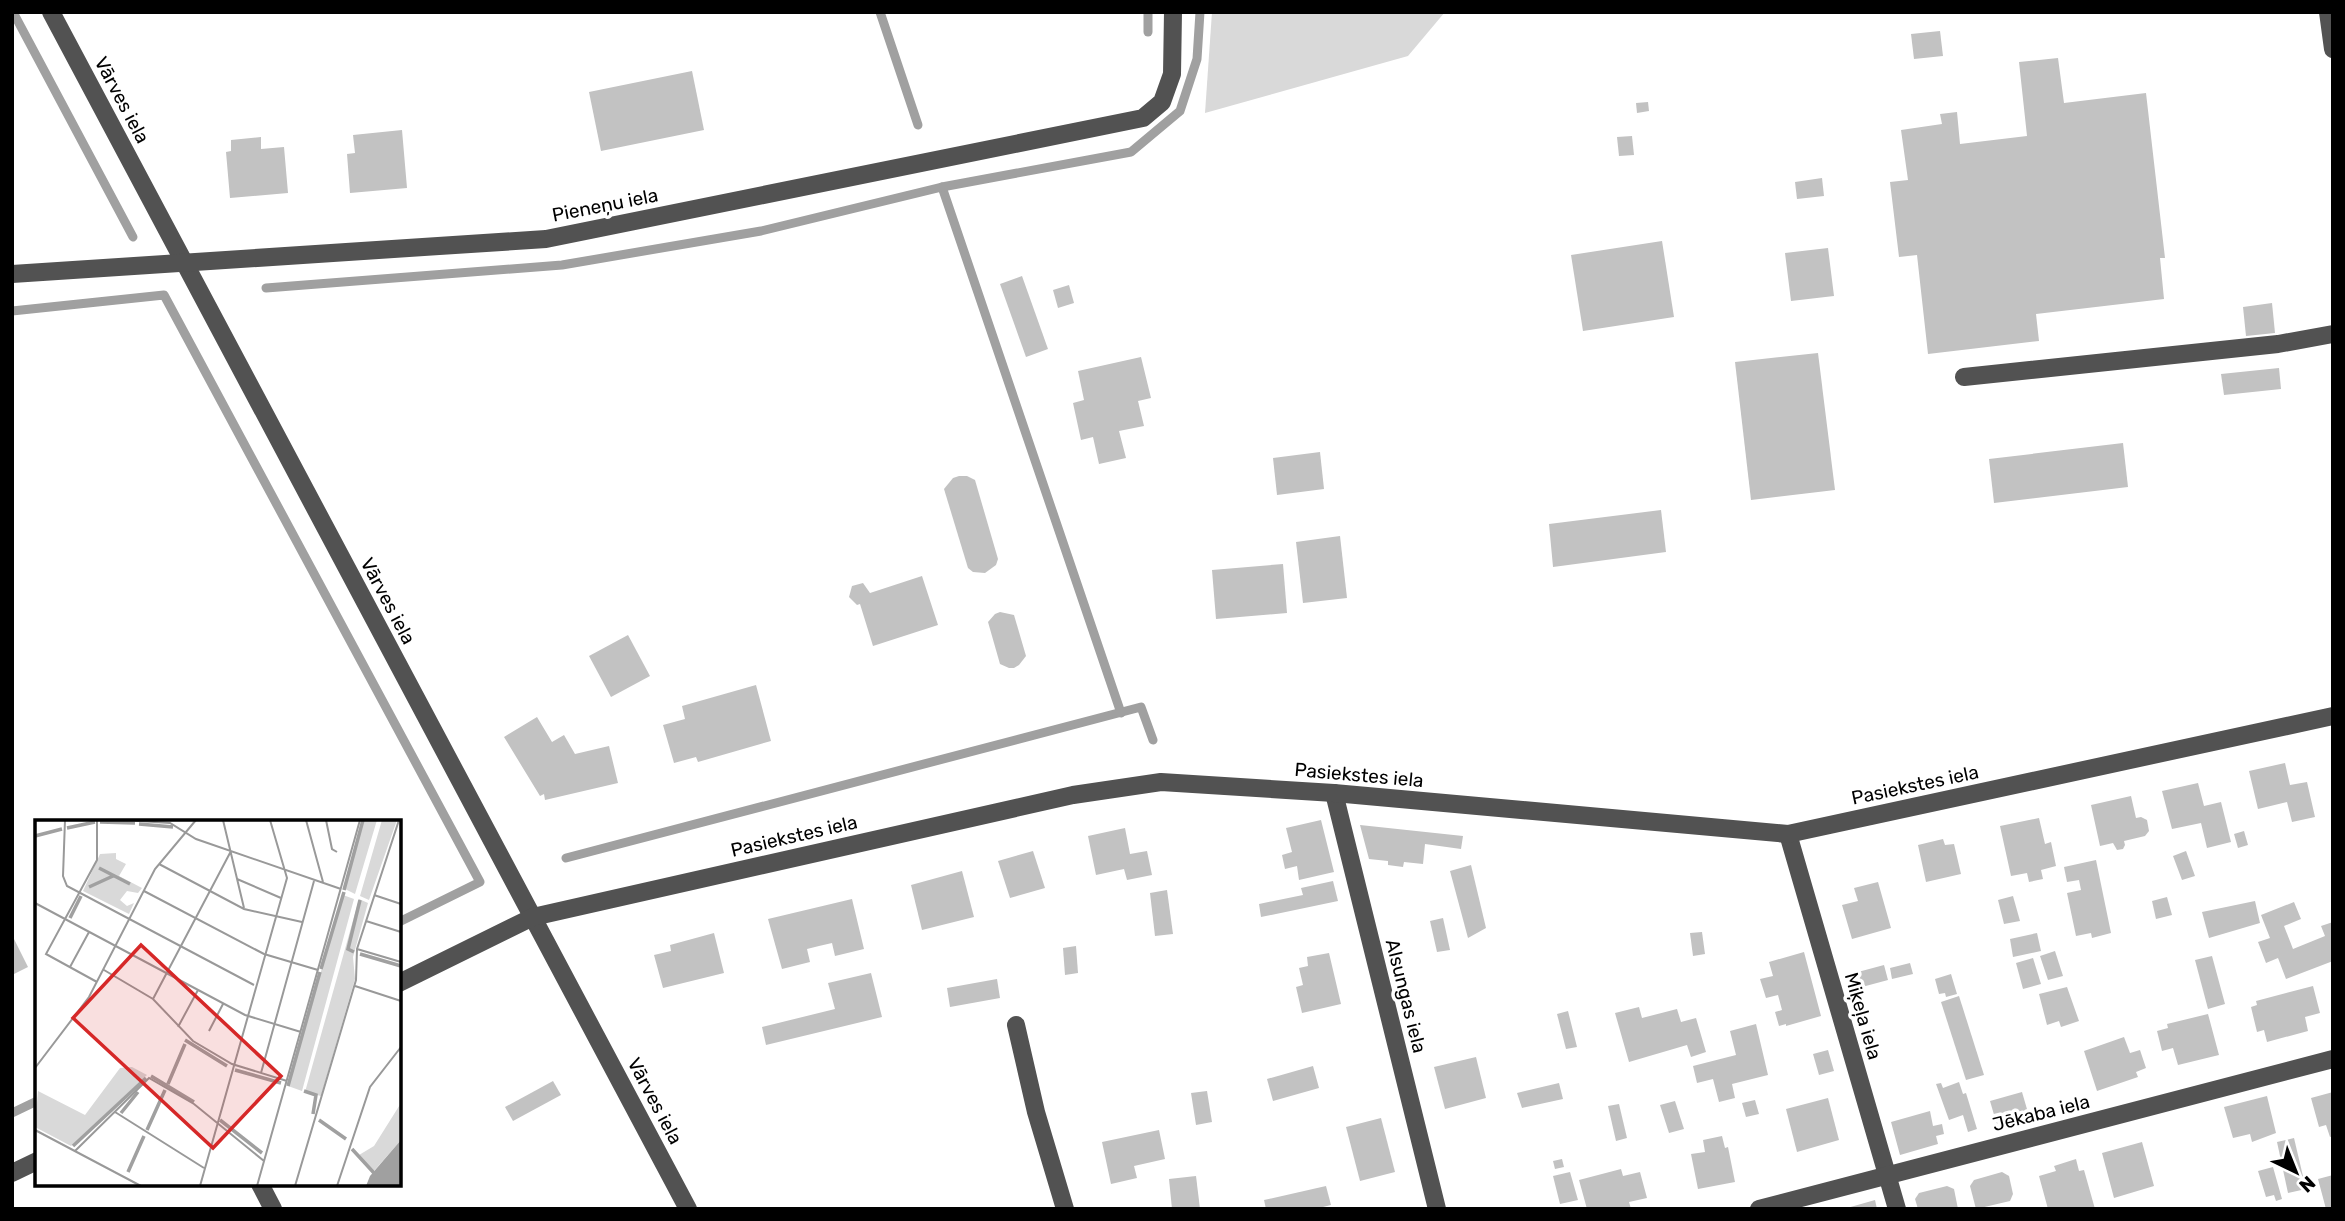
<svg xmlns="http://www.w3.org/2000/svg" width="2345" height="1221" font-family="Rubik,sans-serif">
  <rect width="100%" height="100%" fill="#fff"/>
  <!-- green -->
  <path fill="#d9d9d9" d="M1212,12H1445L1408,56L1205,113Z"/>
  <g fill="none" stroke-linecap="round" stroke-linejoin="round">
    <!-- stream -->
    <g stroke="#a0a0a0" stroke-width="9">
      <path d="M13,12L133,237"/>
      <path d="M880,12L918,125"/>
      <path d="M1148,12V32"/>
      <path d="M942,187L1121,713"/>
      <path d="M266,288L562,265L761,231L942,187L1131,152L1180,111L1197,59L1200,12"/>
      <path d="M12,311L164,295L480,882L399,922"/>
      <path d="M566,858L1141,707L1153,740"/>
      <path d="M12,1113L37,1101"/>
    </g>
  </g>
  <!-- building -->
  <g fill="#c2c2c2">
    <path d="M1940,31L1943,56L1914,59L1911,34Z"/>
    <path d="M2058,58L2064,103L2146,93L2165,258H2160L2164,299L2036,314L2039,341L1928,354L1917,255L1899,257L1890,182L1908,180L1901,130L1942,124L1940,114L1957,112L1960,144L2027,136L2019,62Z"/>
    <path d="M692,71L704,130L601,151L589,92Z"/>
    <path d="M1648,102L1649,111L1637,113L1636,103Z"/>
    <path d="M402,130L407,188L350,193L347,154L355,153L353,135Z"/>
    <path d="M1632,136L1634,155L1619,156L1617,137Z"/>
    <path d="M261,137V149L284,147L288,193L230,198L226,152L231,151V140Z"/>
    <path d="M1822,178L1824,196L1797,199L1795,182Z"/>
    <path d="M1662,241L1674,317L1583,331L1571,255Z"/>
    <path d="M1828,248L1834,296L1791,301L1785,253Z"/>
    <path d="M1022,276L1048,349L1026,357L1000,284Z"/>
    <path d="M1069,285L1074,303L1058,308L1053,290Z"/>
    <path d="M2272,303L2275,333L2246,336L2243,307Z"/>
    <path d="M1818,353L1835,490L1751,500L1735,362Z"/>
    <path d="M1141,357L1151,398L1138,401L1144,426L1119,431L1126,458L1099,464L1093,437L1081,440L1073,403L1084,400L1078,371Z"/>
    <path d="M2279,368L2281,389L2224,395L2221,374Z"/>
    <path d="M2123,443L2128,487L1994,503L1989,459Z"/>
    <path d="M1320,452L1324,489L1277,495L1273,458Z"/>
    <path d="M959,476H967L975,480L998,559L996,565L985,573L973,572L968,568L944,489L953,478Z"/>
    <path d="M1661,510L1666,552L1553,567L1549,524Z"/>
    <path d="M1340,536L1347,598L1303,603L1296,542Z"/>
    <path d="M1283,564L1287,613L1216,619L1212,570Z"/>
    <path d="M922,576L938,625L873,646L860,604L857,605L849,597L852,586L863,583L870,593Z"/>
    <path d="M1000,612L1014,615L1026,656L1019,665L1014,668H1009L1000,664L988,622L995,614Z"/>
    <path d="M628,635L650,676L611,697L589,656Z"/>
    <path d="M756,685L771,741L698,762L696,757L674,763L663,725L685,719L682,706Z"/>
    <path d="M537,717L552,742L564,735L575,754L609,746L618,783L545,800L544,794L540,796L504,737Z"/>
    <path d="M2285,763L2290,785L2307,782L2315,817L2292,822L2287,802L2258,809L2249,771Z"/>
    <path d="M2198,783L2204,806L2221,802L2231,842L2207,848L2201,823L2172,829L2162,791Z"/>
    <path d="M2131,796L2136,818L2141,817L2147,820L2149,831L2145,836L2124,841L2125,845L2123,849L2117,850L2113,843L2100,846L2091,805Z"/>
    <path d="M2039,818L2045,844L2051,842L2056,866L2041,870L2043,879L2029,882L2027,873L2011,876L2000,826Z"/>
    <path d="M1321,820L1334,872L1299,880L1297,866L1285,869L1282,855L1292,852L1286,828Z"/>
    <path d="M1360,825L1463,836L1461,849L1425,844L1423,864L1404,862L1403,867L1388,865V861L1369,859Z"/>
    <path d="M1125,828L1130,854L1147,851L1152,875L1127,880L1124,869L1096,875L1088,836Z"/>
    <path d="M2244,831L2248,845L2238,848L2234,834Z"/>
    <path d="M1943,839L1945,845L1954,844L1961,874L1926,882L1918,845Z"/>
    <path d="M1033,851L1045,888L1010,898L998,861Z"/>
    <path d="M2186,851L2195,876L2182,880L2173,856Z"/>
    <path d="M2096,860L2111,933L2092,938L2091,933L2076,936L2067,893L2081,890L2079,880L2067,882L2064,867Z"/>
    <path d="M1471,865L1486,928L1468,938L1450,871Z"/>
    <path d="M962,871L974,917L922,930L911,885Z"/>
    <path d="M1333,881L1338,901L1261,917L1259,904L1303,895L1301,888Z"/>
    <path d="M1878,882L1891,928L1852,939L1842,905L1858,901L1854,888Z"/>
    <path d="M1167,890L1173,934L1155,936L1150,893Z"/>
    <path d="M2013,896L2020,921L2004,924L1998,900Z"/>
    <path d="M2167,897L2172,915L2156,919L2152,901Z"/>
    <path d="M852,899L864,949L835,956L832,943L819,946L807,949L810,962L782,969L768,919Z"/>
    <path d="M2255,901L2260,923L2209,938L2202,912Z"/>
    <path d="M2294,902L2301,919L2284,926L2293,949L2325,936L2321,926L2333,922V961L2286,979L2278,958L2266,963L2258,942L2270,938L2261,915Z"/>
    <path d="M1443,918L1450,950L1437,952L1430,921Z"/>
    <path d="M1702,932L1705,954L1693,956L1690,933Z"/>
    <path d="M714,933L724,973L663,988L654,955L671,951L670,945Z"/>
    <path d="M2037,933L2041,951L2013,957L2010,939Z"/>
    <path d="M12,935L28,967L12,975Z"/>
    <path d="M1076,946L1078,973L1065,975L1063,948Z"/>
    <path d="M2055,951L2063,976L2048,980L2040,956Z"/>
    <path d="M1804,952L1821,1016L1786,1026V1024L1779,1026L1775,1012L1782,1010L1778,995L1766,998L1760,979L1773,976L1769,962Z"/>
    <path d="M1329,953L1341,1004L1302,1013L1296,987L1303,985L1299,968L1308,966L1307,957Z"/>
    <path d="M2212,956L2225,1004L2208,1009L2195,960Z"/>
    <path d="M2033,958L2041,984L2023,989L2016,963Z"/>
    <path d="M1910,963L1913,974L1892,979L1890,968Z"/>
    <path d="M1884,965L1888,980L1862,987L1858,972Z"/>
    <path d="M871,973L882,1017L766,1045L762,1027L835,1009L828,983Z"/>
    <path d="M1951,974L1957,994L1946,997L1945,993L1939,994L1935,979Z"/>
    <path d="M997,979L1000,998L950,1007L947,988Z"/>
    <path d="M2313,986L2320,1013L2305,1017L2308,1031L2267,1042L2264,1030L2257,1032L2251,1007L2257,1005L2256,1001Z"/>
    <path d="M2067,987L2079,1021L2061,1027L2059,1021L2047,1025L2039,994Z"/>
    <path d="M1959,996L1984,1075L1966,1080L1941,1002Z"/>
    <path d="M1639,1007L1642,1018L1677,1009L1681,1022L1696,1018L1706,1052L1691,1057L1687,1045L1629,1062L1615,1013Z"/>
    <path d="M1568,1011L1577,1047L1566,1049L1557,1014Z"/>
    <path d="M2208,1014L2219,1055L2178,1065L2173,1048L2162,1051L2157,1031L2168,1028L2167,1024Z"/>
    <path d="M1756,1024L1768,1075L1732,1084L1735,1098L1719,1102L1713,1079L1697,1083L1693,1066L1736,1055L1730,1031Z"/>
    <path d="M2124,1037L2130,1053L2140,1050L2146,1068L2136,1072L2138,1077L2097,1091L2084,1051Z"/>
    <path d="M1828,1050L1834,1071L1819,1075L1813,1054Z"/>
    <path d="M1476,1057L1486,1098L1445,1109L1434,1067Z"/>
    <path d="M1313,1066L1319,1088L1273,1101L1267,1079Z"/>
    <path d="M553,1081L561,1095L513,1121L505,1107Z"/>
    <path d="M1959,1082L1963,1094L1966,1093L1977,1129L1968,1132L1963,1115L1949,1120L1936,1084L1941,1083L1943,1088Z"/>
    <path d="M1559,1083L1563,1099L1522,1108L1517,1093Z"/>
    <path d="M1207,1091L1212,1122L1196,1125L1191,1093Z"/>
    <path d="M2022,1092L2029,1116L1997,1125L1990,1101Z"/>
    <path d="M2333,1092V1136L2330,1137L2326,1125L2319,1127L2311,1098Z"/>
    <path d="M2267,1096L2276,1133L2252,1142L2250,1134L2233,1138L2224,1107Z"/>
    <path d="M1828,1098L1839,1140L1797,1152L1786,1109Z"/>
    <path d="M1755,1100L1759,1114L1746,1117L1742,1103Z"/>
    <path d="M1675,1101L1684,1129L1669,1133L1660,1105Z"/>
    <path d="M1619,1104L1627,1138L1616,1141L1608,1106Z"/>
    <path d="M1930,1111L1933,1126L1942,1124L1944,1134L1936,1136L1938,1144L1900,1155L1891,1122Z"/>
    <path d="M1381,1118L1395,1172L1360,1181L1346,1127Z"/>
    <path d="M1159,1130L1165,1159L1134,1166L1137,1178L1111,1184L1102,1142Z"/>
    <path d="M1722,1136L1725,1148L1728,1147L1735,1182L1698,1189L1691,1154L1705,1152L1703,1140Z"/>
    <path d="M2294,1138L2306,1189L2288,1193L2277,1142Z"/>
    <path d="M2142,1142L2154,1186L2114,1198L2102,1153Z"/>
    <path d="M1562,1159L1564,1167L1555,1169L1553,1161Z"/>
    <path d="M2076,1159L2079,1171L2084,1170L2095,1209H2048L2039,1176L2056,1171L2054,1166Z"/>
    <path d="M2273,1167L2282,1199L2276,1201L2274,1195L2266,1197L2258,1171Z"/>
    <path d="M1621,1169L1623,1176L1640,1172L1647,1198L1629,1202L1631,1209H1587L1579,1180Z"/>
    <path d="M1570,1172L1578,1200L1560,1204L1553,1176Z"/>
    <path d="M2002,1172L2009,1176L2013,1194L2010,1201L1976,1209L1970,1186L1974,1180Z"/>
    <path d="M2333,1175V1209H2326L2318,1179Z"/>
    <path d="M1196,1176L1200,1209H1172L1169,1179Z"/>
    <path d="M1326,1186L1331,1205L1315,1209H1266L1264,1200Z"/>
    <path d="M1947,1186L1954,1189L1958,1209H1918L1915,1199L1919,1193Z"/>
    <path d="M1875,1200L1877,1209H1847V1208Z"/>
  </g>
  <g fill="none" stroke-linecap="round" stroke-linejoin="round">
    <!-- minor -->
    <g stroke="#525252" stroke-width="18">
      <path d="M51,12L688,1209"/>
      <path d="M2328,12L2333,49"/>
      <path d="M12,274L546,239L1143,118L1162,102L1172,74L1173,12"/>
      <path d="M1964,377L2278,344L2333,334"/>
      <path d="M1334,793L1437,1209"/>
      <path d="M1788,834L1897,1209"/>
      <path d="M399,983L533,917L1073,795L1161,782L1334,793L1788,834L2333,716"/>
      <path d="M1016,1025L1036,1112L1065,1209"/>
      <path d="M12,1173L37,1161"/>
      <path d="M260,1184L273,1209"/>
      <path d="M1759,1209L2333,1059"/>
    </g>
  </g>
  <g text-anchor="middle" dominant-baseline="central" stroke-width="7" stroke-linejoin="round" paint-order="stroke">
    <!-- street labels -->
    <g font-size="19" fill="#000" stroke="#fff">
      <text transform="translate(122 100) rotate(62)">Vārves iela</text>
      <text transform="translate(605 205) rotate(-11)">Pieneņu iela</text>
      <text transform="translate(388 601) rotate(62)">Vārves iela</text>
      <text transform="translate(1359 775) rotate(5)">Pasiekstes iela</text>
      <text transform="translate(1915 785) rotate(-12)">Pasiekstes iela</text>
      <text transform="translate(794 836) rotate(-13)">Pasiekstes iela</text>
      <text transform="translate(1406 996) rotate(76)">Alsungas iela</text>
      <text transform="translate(1863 1016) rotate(74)">Miķeļa iela</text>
      <text transform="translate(655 1101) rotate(62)">Vārves iela</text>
      <text transform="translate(2041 1113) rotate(-14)">Jēkaba iela</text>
    </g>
  </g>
  <!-- overview -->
  <g transform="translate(35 820)">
    <rect width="366" height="366" fill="#fff"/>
    <path d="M328,0H342L320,74L310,69ZM347,0H362L334,80L325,76ZM81,33V39L91,44L84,56L107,68L103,73L92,71L85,80L92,86L99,83L94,94L48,71L65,34ZM308,75L319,79L267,271L253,266ZM324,79L333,83L318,137L320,159L286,276L270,272ZM97,247L112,255L36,326L0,307L3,271L50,295L85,248ZM366,283V320L338,352L324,335L339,326Z" fill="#d9d9d9"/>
    <path d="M366,320V366H331L335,356Z" fill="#a0a0a0"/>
    <path fill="none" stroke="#a0a0a0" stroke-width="3.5" d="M65,2L100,3M104,4L138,7M32,8L60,2M0,16L27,9M64,48L95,64M54,67L78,56M309,70L328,0M35,98L46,76M319,132L313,129L325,80M325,134L366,146M286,149L309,72M150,220L192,246M200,250L246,263M116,256L159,282M133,264L150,224M253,266L285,152M269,271L281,275L278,294M86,293L103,272M185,300L227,333M284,300L311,319M112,310L130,270M38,326L111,258M317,329L339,353M93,352L109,316"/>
    <path fill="none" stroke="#999" stroke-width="2" d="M30,0L28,56L32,66L219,165M62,0V40L11,134L62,162M88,0L135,3L161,19L306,69M188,0L209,88M271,0L288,62M291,0L297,29L302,32M124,44L209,89L267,102M202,59L246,78M109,71L229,134L283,150M339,75L366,84M0,83L210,195L266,212M331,101L366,112M322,129L366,142M35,147L54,112M69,150L118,179L158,221L197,244L252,261M320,166L366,181M118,179L196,31M143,207L163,170M174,211L188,184M0,248L54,177L120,49L161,0M226,253L279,61M80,292L169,348M0,310L106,366M40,331L114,258L159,284L229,341M165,366L252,58L235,0M222,366L325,0M260,366L321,160L322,129L364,0M302,366L335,267L366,227"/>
    <path fill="#d62828" fill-opacity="0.15" stroke="#d62828" stroke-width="3.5" d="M106,125L246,256L178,328L38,198Z"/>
    <rect width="366" height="366" fill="none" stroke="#000" stroke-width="3.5"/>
  </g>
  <!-- border -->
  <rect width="2345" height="1221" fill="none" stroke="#000000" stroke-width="28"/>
  <!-- north arrow -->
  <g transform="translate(2296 1172) rotate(137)" stroke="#ffffff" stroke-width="5" paint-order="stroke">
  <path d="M0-5L12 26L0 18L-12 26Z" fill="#000000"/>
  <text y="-10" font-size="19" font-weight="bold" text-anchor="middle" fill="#000000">N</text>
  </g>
</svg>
